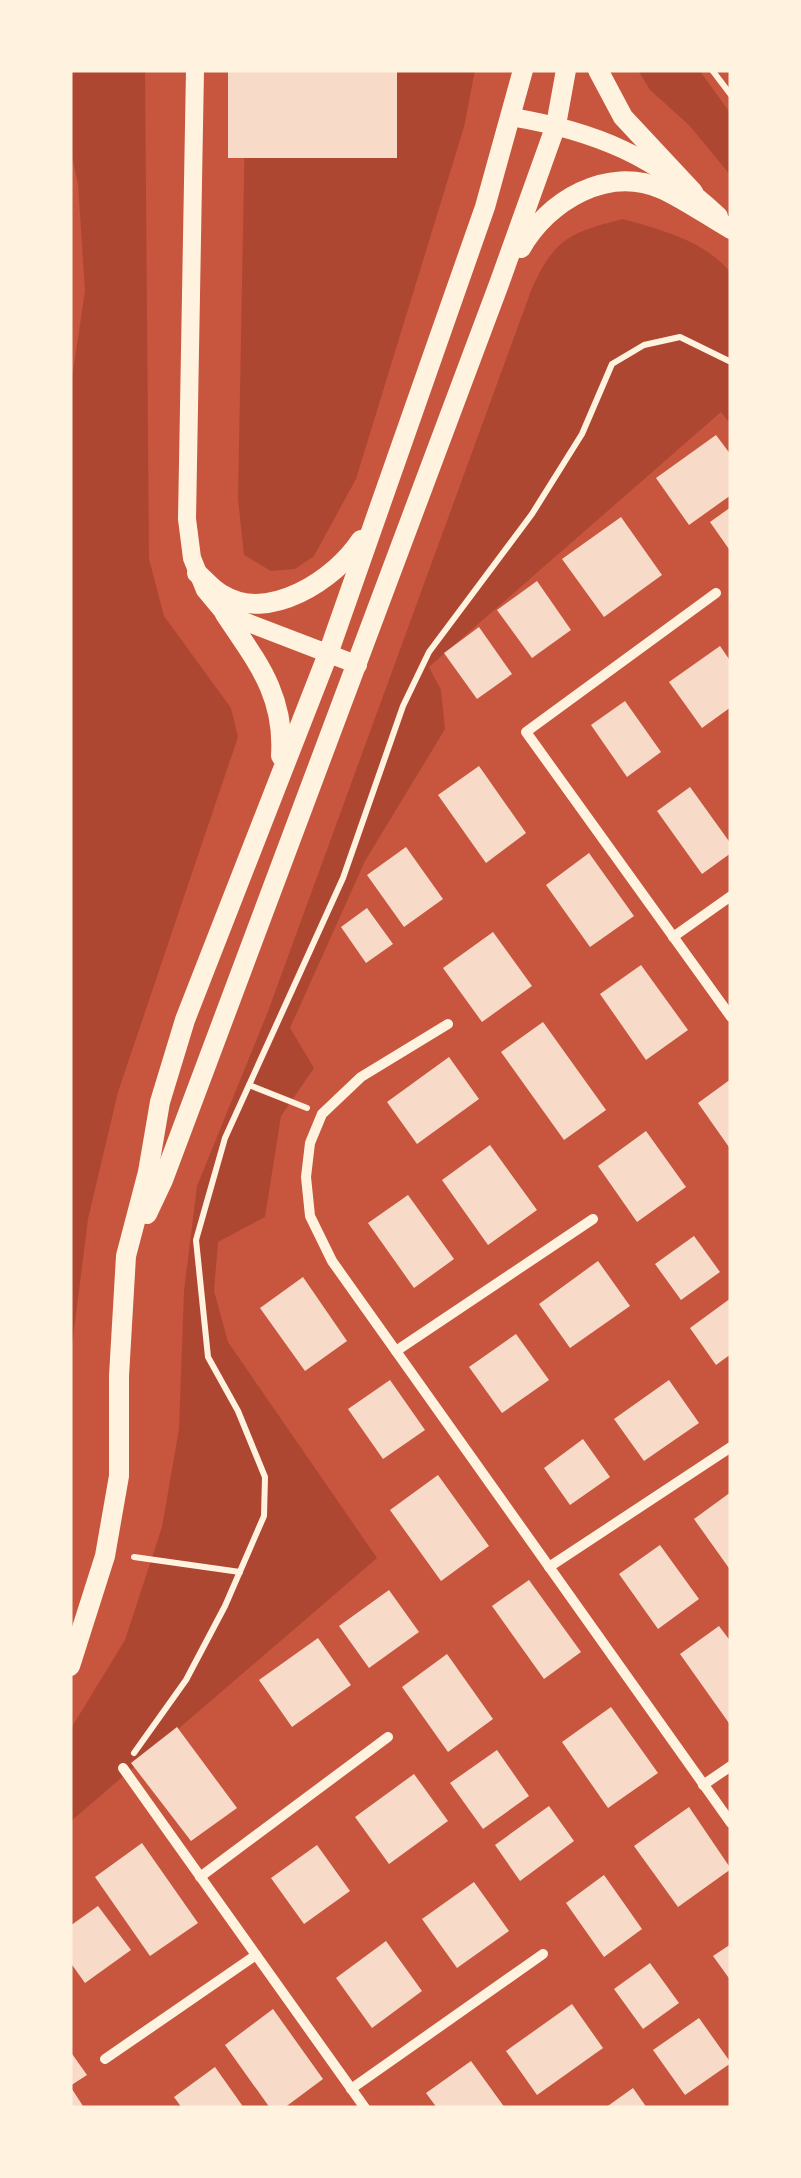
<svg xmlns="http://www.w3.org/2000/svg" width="801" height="2178" font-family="'PT Sans Narrow',sans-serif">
  <rect width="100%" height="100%" fill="#c8553d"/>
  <!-- green -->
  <g fill="#ae4732">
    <path d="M70,70H145L149,559L164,616L231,708L238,737L118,1092L88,1219L70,1362V391L85,291L78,184L70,147Z"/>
    <path d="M246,70H475L464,127L356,479L314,556L295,569L271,571L244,555L238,499Z"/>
    <path d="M638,70H699L731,114V176L689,125L650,90Z"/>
    <path d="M623,219C662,230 705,241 731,273V425L721,412L429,667L441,690L445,729L365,861L290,1028L314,1068L281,1116L265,1217L218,1242L214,1291L228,1342L377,1558L70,1822V1730L125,1640L162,1527L179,1429L184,1291L197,1186L267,1014L532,288C555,238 571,232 623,219Z"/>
  </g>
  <!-- building -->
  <g fill="#f7dbc8">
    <rect x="228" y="70" width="169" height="88"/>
    <path d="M716,435L731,455V495L689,525L656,478Z"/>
    <path d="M731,507V552L710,522Z"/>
    <path d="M621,517L662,575L604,617L562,559Z"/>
    <path d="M537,581L571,630L532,658L497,610Z"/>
    <path d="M479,627L512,674L477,699L444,653Z"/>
    <path d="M720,646L731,662V707L702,728L669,682Z"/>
    <path d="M625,701L661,752L627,777L591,725Z"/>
    <path d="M479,766L526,833L486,863L438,795Z"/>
    <path d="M690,787L731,844V853L702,874L657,811Z"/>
    <path d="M406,847L443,899L404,927L367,875Z"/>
    <path d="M589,853L634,916L590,947L546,885Z"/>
    <path d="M367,908L393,944L366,963L341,927Z"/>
    <path d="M493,932L532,986L482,1022L443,968Z"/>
    <path d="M641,965L688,1030L646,1060L600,994Z"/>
    <path d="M543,1022L606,1110L564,1140L501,1052Z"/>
    <path d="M449,1057L479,1099L417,1144L387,1102Z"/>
    <path d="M731,1079V1150L698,1103Z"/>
    <path d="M646,1131L686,1187L637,1222L598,1166Z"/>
    <path d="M490,1145L537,1210L488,1245L442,1180Z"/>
    <path d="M408,1195L454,1259L414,1288L368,1223Z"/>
    <path d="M694,1236L720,1272L681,1300L655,1264Z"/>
    <path d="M598,1261L630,1306L570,1348L539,1304Z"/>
    <path d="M303,1277L347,1341L305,1371L260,1308Z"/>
    <path d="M731,1298V1354L716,1365L690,1328Z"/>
    <path d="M516,1334L549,1380L502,1413L469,1367Z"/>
    <path d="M390,1380L425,1430L383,1459L348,1409Z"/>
    <path d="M669,1380L699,1423L644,1461L614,1419Z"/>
    <path d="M583,1439L610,1477L570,1505L544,1468Z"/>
    <path d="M438,1475L489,1546L441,1581L390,1510Z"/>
    <path d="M731,1492V1571L694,1519Z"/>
    <path d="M660,1545L699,1599L658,1629L619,1574Z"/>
    <path d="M529,1580L581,1652L544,1679L492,1606Z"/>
    <path d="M389,1590L419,1632L369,1668L339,1626Z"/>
    <path d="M719,1626L731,1642V1726L680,1654Z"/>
    <path d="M318,1638L351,1685L292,1727L259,1680Z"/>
    <path d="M447,1654L493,1719L448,1752L402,1687Z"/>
    <path d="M611,1707L658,1773L608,1808L562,1742Z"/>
    <path d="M177,1727L237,1808L191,1841L131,1763Z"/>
    <path d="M497,1750L529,1796L483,1829L450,1783Z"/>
    <path d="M414,1774L448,1821L389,1864L355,1817Z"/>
    <path d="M549,1806L574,1841L520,1881L495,1845Z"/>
    <path d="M689,1807L731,1869L678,1907L634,1846Z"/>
    <path d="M142,1843L198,1923L150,1956L95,1877Z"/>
    <path d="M317,1845L350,1891L304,1924L271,1878Z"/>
    <path d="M604,1875L642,1929L604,1957L566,1903Z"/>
    <path d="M474,1882L509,1931L457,1968L422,1919Z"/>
    <path d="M98,1906L131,1950L85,1983L70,1962V1926Z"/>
    <path d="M386,1941L422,1991L372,2028L336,1978Z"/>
    <path d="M731,1944V1981L713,1956Z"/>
    <path d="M650,1963L679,2003L643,2029L614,1989Z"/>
    <path d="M572,2004L603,2048L537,2095L506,2051Z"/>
    <path d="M273,2009L323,2079L284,2108H270L225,2045Z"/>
    <path d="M699,2018L731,2063L685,2095L653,2050Z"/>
    <path d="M70,2051L87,2075L70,2086L83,2106L80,2108H70Z"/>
    <path d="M471,2061L505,2108H437L426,2093Z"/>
    <path d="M215,2067L244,2108H182L174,2097Z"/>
    <path d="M633,2088L647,2108H605Z"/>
  </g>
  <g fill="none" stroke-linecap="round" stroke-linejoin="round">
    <!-- path -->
    <g stroke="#fff3e0" stroke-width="6">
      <path d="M712,70L731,95"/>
      <path d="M249,1085L307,1108"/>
      <path d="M134,1557L240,1572"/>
      <path d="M134,1753L186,1680L225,1606L264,1516L265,1477L238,1411L208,1357L196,1240L225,1138L343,878L403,706L429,652L532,514L582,434L612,364L644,345L680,337L731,362"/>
    </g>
    <!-- minor -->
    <g stroke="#fff3e0" stroke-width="10">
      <path d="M716,593L526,732L731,1017"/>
      <path d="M673,937L731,896"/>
      <path d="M448,1024L361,1077L322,1114L310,1143L306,1177L310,1216L332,1261L731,1823"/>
      <path d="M396,1351L593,1219"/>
      <path d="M549,1567L731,1447"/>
      <path d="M123,1768L365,2108"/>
      <path d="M703,1785L731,1766"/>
      <path d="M200,1877L388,1737"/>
      <path d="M105,2059L256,1955"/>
      <path d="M351,2089L543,1954"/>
    </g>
    <!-- tertiary -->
    <g stroke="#fff3e0" stroke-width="18">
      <path d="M195,70L187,519L192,558L205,590L225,614L358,665"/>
      <path d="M511,117C596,131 656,157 719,216"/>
    </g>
    <!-- secondary -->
    <g stroke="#fff3e0" stroke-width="20">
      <path d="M598,70L623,117L693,192"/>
      <path d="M521,248C548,201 607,165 662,189C686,200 708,216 731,229"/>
      <path d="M197,573C205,580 212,589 221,594C268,624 336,579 361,540"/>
      <path d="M225,614C257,662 285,695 281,756"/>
      <path d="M147,1214L163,1180L499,284L556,125L566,70"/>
      <path d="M70,1666L105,1556L119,1476V1376L126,1256L148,1172L160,1102L185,1020L328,654L485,207L523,70"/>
    </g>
  </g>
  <!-- border -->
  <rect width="801" height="2178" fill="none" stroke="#fff3e0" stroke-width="145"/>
</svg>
